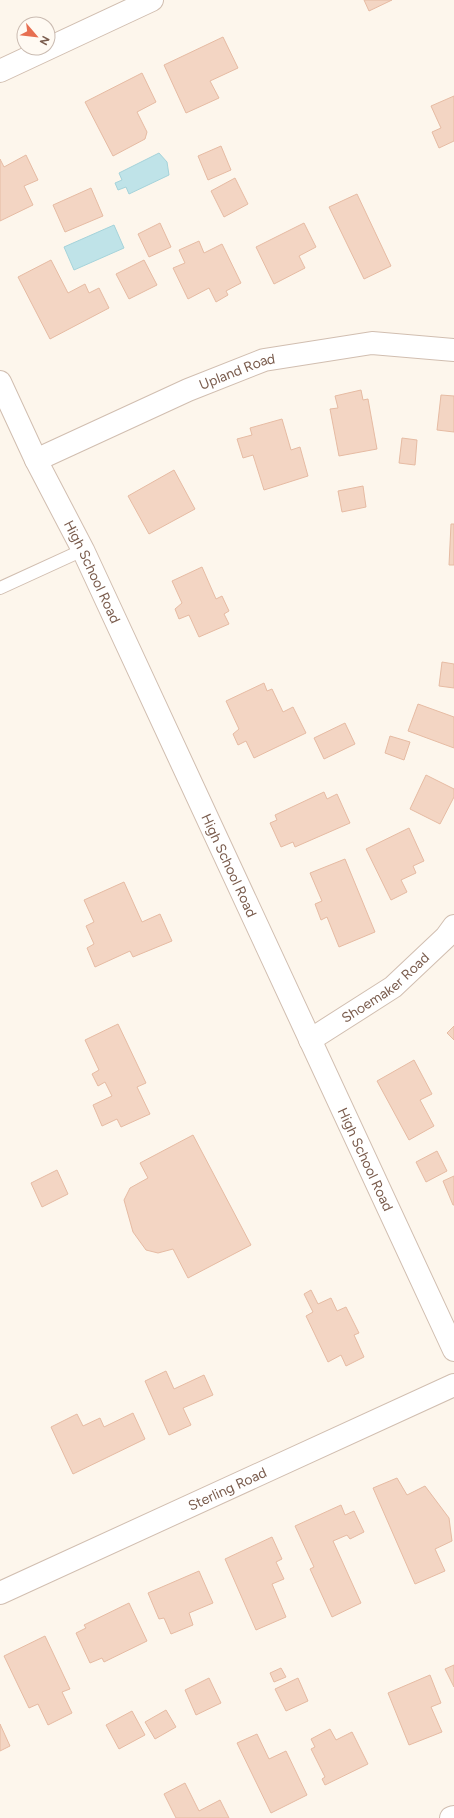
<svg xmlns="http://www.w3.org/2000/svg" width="454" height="1818" font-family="Figtree,sans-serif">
  <rect width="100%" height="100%" fill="#fdf6ec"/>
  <!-- water -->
  <g fill="#bfe3e8" stroke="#a5d3da">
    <path d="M159,153L167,162L169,175L129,194L126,187L118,190L115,183L122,180L119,173Z"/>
    <path d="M114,225L124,248L74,270L64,247Z"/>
  </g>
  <!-- building -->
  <g fill="#f3d5c3" stroke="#e6bba3">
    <path d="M364,0H392L369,11Z"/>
    <path d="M223,37L238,68L210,81L219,98L186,113L164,65Z"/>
    <path d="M142,73L156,102L137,112L147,132L145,139L113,156L85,102Z"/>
    <path d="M454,96V141L439,148L432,132L441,128L431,106Z"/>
    <path d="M221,146L231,170L208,180L198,156Z"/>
    <path d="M26,155L38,180L24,186L33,205L0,221V159L4,167Z"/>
    <path d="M235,178L248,204L224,217L211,191Z"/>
    <path d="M91,188L103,216L65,232L53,205Z"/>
    <path d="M357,194L391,266L364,279L329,207Z"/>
    <path d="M160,223L171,247L149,257L138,234Z"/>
    <path d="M304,223L316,247L299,256L305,268L274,284L256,247Z"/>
    <path d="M199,241L204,253L222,244L241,283L226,291L228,295L216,302L209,288L188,299L173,268L185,263L179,250Z"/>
    <path d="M51,260L68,293L85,284L89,293L99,288L109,308L50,339L18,277Z"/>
    <path d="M144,260L157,285L129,299L116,274Z"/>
    <path d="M361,390L363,400L368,399L377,449L339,456L330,409L338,408L335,396Z"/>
    <path d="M441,395L454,396V432L437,430Z"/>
    <path d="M282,419L291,450L300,447L308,476L264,490L253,455L243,458L237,439L252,435L250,428Z"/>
    <path d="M402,438L417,440L415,465L399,463Z"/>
    <path d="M174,470L195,509L149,534L128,496Z"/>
    <path d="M363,486L366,507L342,512L338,491Z"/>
    <path d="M451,524H454V565H449Z"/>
    <path d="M202,567L216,599L222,596L229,611L224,614L229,624L199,637L189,615L179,619L175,609L182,603L172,581Z"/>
    <path d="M442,662L454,664V688L439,686Z"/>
    <path d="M264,683L267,691L272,689L283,712L293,707L306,733L254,758L246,741L238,745L233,734L239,729L226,701Z"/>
    <path d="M418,704L454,717V748L408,731Z"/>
    <path d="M345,723L355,744L324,759L314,738Z"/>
    <path d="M390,736L410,742L404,760L385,753Z"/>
    <path d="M426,775L454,789V797L440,824L410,809Z"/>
    <path d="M324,792L327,799L337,794L350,823L295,847L293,842L281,847L270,823L277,820L275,815Z"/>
    <path d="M409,828L424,861L413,866L416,873L401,880L407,892L391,900L366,849Z"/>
    <path d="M345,859L375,932L339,947L327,917L321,920L315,904L322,901L310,873Z"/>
    <path d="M124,882L142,922L160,914L172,941L133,957L130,951L95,967L87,948L94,944L86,926L94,922L84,900Z"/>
    <path d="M118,1024L146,1083L137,1087L150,1114L121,1127L117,1119L102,1126L93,1105L112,1096L105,1082L98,1086L92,1074L99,1070L85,1040Z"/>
    <path d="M454,1026V1040L447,1033Z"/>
    <path d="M414,1060L432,1094L420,1100L434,1126L409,1140L377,1081Z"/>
    <path d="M193,1135L251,1245L188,1278L173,1249L158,1253L146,1250L133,1232L124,1200L130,1188L148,1178L140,1163Z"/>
    <path d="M437,1151L447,1171L426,1182L416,1162Z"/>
    <path d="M57,1170L68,1194L42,1207L31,1183Z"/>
    <path d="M454,1176V1205H453L443,1181Z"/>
    <path d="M311,1290L318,1304L331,1298L337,1311L346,1307L359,1333L354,1335L364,1357L346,1366L341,1355L328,1362L306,1316L313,1312L304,1294Z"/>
    <path d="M166,1371L174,1389L204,1375L213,1395L183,1408L191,1425L169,1435L145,1381Z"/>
    <path d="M133,1413L145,1439L73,1474L51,1427L77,1414L83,1426L100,1418L104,1427Z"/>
    <path d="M397,1478L407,1495L425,1486L449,1518L452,1541L435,1549L445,1571L415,1584L373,1488Z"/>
    <path d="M341,1505L345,1515L354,1511L364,1532L350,1539L347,1535L333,1541L361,1603L332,1617L310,1569L314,1567L295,1526Z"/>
    <path d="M272,1537L282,1559L276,1562L284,1579L272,1584L286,1617L256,1630L225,1559Z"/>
    <path d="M199,1571L213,1603L189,1613L193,1625L171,1634L164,1618L159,1619L148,1593Z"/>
    <path d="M129,1603L147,1641L104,1662L102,1658L90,1663L76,1633L86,1628L84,1625Z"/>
    <path d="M45,1636L70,1689L62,1692L72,1713L48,1725L38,1704L29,1708L4,1656Z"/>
    <path d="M454,1665V1687L445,1669Z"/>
    <path d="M281,1668L286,1677L274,1682L270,1673Z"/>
    <path d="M430,1675L441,1703L431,1707L442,1732L409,1745L388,1693Z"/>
    <path d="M209,1678L221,1703L196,1715L185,1690Z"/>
    <path d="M298,1678L308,1701L286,1711L275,1689Z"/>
    <path d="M166,1710L176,1727L155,1739L145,1722Z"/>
    <path d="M132,1711L145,1735L119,1749L106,1725Z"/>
    <path d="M0,1724L10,1746L0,1751Z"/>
    <path d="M330,1729L336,1740L352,1732L368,1764L325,1785L322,1779L325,1777L311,1749L315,1747L311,1739Z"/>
    <path d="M257,1734L269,1759L286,1751L307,1795L271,1813L237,1743Z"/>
    <path d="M185,1783L199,1811L220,1800L229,1818H176L164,1794Z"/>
  </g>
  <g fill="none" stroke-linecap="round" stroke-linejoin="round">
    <defs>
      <path id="service" d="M0,588L83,550"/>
      <g id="minor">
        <path d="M0,71L152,0"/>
        <path id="s1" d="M0,382L36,460L83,550L454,1350"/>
        <path id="s2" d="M36,460L188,390L264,360L372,343L454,350"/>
        <path id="s3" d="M310,1040L393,987L446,937L454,926"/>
        <path id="s4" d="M0,1593L454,1385"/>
        <path d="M451,1818L454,1817"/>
      </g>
    </defs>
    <!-- service casing -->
    <use href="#service" stroke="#d1beb0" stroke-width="14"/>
    <!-- minor casing -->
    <use href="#minor" stroke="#d1beb0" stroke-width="24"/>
    <!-- service -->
    <use href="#service" stroke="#fff" stroke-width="12"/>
    <!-- minor -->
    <use href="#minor" stroke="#fff" stroke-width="22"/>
  </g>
  <g text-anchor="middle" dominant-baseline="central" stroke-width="3.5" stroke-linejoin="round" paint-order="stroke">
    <!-- street labels -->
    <g font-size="14" fill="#7a5c4d" stroke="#fffaf3">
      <text stroke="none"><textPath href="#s2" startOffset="220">Upland Road</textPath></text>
      <text stroke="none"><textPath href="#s1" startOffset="211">High School Road</textPath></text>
      <text stroke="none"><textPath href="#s1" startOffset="535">High School Road</textPath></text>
      <text stroke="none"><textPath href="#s3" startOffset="92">Shoemaker Road</textPath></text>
      <text stroke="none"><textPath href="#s1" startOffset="859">High School Road</textPath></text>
      <text stroke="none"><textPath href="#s4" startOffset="250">Sterling Road</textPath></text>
    </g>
  </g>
  <!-- north arrow -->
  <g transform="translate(36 36) rotate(118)"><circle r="19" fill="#fffaf3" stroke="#cabbb1"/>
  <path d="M0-3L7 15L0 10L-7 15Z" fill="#e76f51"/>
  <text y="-6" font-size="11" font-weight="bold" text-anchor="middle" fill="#7a5c4d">N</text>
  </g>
</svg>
